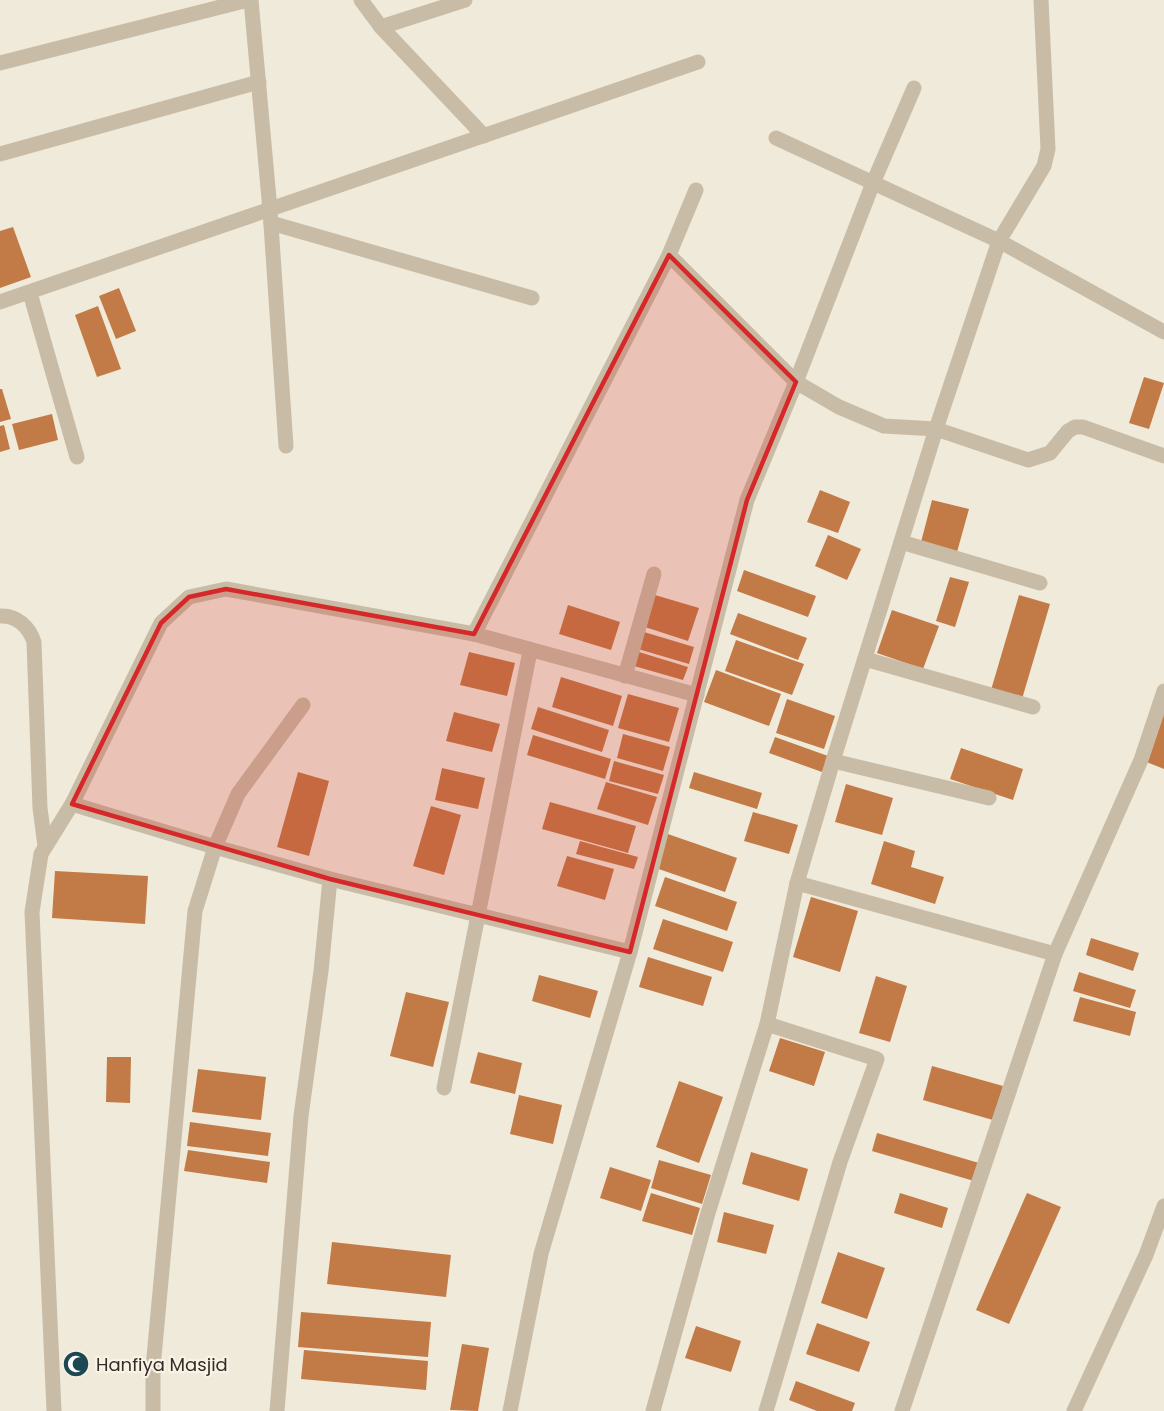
<svg xmlns="http://www.w3.org/2000/svg" width="1164" height="1411" font-family="Poppins,sans-serif">
  <rect width="100%" height="100%" fill="#f0eada"/>
  <!-- building -->
  <g fill="#c27a46">
    <path d="M13,227L31,277L0,288V231Z"/>
    <path d="M119,288L136,331L116,339L99,296Z"/>
    <path d="M98,306L121,369L97,377L75,315Z"/>
    <path d="M1144,377L1164,383L1149,429L1129,423Z"/>
    <path d="M0,389H2L11,419L0,422Z"/>
    <path d="M52,414L58,440L19,450L12,424Z"/>
    <path d="M4,425L10,449L0,452V426Z"/>
    <path d="M820,490L850,502L838,533L807,522Z"/>
    <path d="M932,500L969,509L957,552L921,542Z"/>
    <path d="M828,535L861,549L847,580L815,566Z"/>
    <path d="M744,570L816,596L808,617L737,591Z"/>
    <path d="M950,577L969,582L955,627L936,621Z"/>
    <path d="M655,595L699,608L688,641L645,627Z"/>
    <path d="M1019,595L1050,604L1022,699L991,690Z"/>
    <path d="M568,605L620,622L611,650L559,634Z"/>
    <path d="M892,610L939,626L923,669L877,653Z"/>
    <path d="M738,613L807,638L798,660L730,634Z"/>
    <path d="M644,632L694,647L689,664L638,649Z"/>
    <path d="M736,640L804,664L792,695L725,671Z"/>
    <path d="M469,652L515,663L507,696L460,685Z"/>
    <path d="M639,652L688,667L683,680L634,666Z"/>
    <path d="M716,670L781,694L769,726L704,702Z"/>
    <path d="M561,677L622,696L613,726L552,707Z"/>
    <path d="M628,694L679,708L669,742L618,728Z"/>
    <path d="M787,699L835,716L824,749L776,733Z"/>
    <path d="M538,707L609,730L602,752L531,729Z"/>
    <path d="M1164,711V769L1144,761Z"/>
    <path d="M454,712L500,724L492,752L446,741Z"/>
    <path d="M623,734L670,747L663,771L617,758Z"/>
    <path d="M533,735L611,759L605,779L527,755Z"/>
    <path d="M775,737L828,756L822,772L769,753Z"/>
    <path d="M961,748L1023,769L1013,800L950,779Z"/>
    <path d="M614,761L664,775L658,794L609,781Z"/>
    <path d="M442,768L485,778L478,809L435,800Z"/>
    <path d="M298,772L329,781L309,856L277,847Z"/>
    <path d="M694,772L762,793L757,809L689,788Z"/>
    <path d="M606,782L657,797L648,825L597,809Z"/>
    <path d="M846,784L893,798L882,835L835,822Z"/>
    <path d="M550,802L636,826L628,853L542,829Z"/>
    <path d="M431,806L461,815L444,875L413,866Z"/>
    <path d="M753,812L798,825L789,854L744,841Z"/>
    <path d="M665,833L737,858L725,892L653,867Z"/>
    <path d="M580,841L638,857L634,869L576,854Z"/>
    <path d="M884,841L915,851L911,867L944,877L935,904L871,884Z"/>
    <path d="M567,856L614,869L605,900L557,886Z"/>
    <path d="M55,871L148,876L145,924L52,918Z"/>
    <path d="M665,877L737,902L727,931L655,906Z"/>
    <path d="M811,897L858,911L840,972L793,957Z"/>
    <path d="M663,919L733,942L723,972L653,949Z"/>
    <path d="M1091,938L1139,953L1133,971L1086,955Z"/>
    <path d="M648,957L712,977L703,1006L639,987Z"/>
    <path d="M1079,972L1136,990L1130,1008L1073,991Z"/>
    <path d="M539,975L598,991L590,1018L532,1001Z"/>
    <path d="M876,976L907,986L890,1042L859,1033Z"/>
    <path d="M406,992L449,1002L433,1067L390,1056Z"/>
    <path d="M1080,997L1136,1012L1130,1036L1073,1021Z"/>
    <path d="M780,1038L825,1052L814,1086L769,1071Z"/>
    <path d="M478,1052L522,1063L515,1094L470,1083Z"/>
    <path d="M107,1057H131L130,1103L106,1102Z"/>
    <path d="M932,1066L1003,1086L993,1120L923,1100Z"/>
    <path d="M198,1069L266,1077L261,1120L192,1112Z"/>
    <path d="M679,1081L723,1097L699,1163L656,1147Z"/>
    <path d="M519,1095L562,1105L553,1144L510,1134Z"/>
    <path d="M190,1122L271,1133L268,1156L187,1146Z"/>
    <path d="M877,1133L979,1163L974,1181L872,1151Z"/>
    <path d="M188,1150L270,1162L267,1183L184,1171Z"/>
    <path d="M751,1152L808,1169L799,1201L742,1184Z"/>
    <path d="M659,1160L711,1175L702,1204L651,1188Z"/>
    <path d="M610,1167L651,1180L641,1211L600,1198Z"/>
    <path d="M651,1193L700,1208L692,1235L642,1221Z"/>
    <path d="M900,1193L948,1208L942,1228L894,1213Z"/>
    <path d="M1027,1193L1061,1207L1009,1324L976,1310Z"/>
    <path d="M724,1212L774,1225L766,1254L717,1242Z"/>
    <path d="M332,1242L451,1255L446,1297L327,1284Z"/>
    <path d="M838,1252L885,1268L867,1319L821,1303Z"/>
    <path d="M301,1312L431,1322L428,1357L298,1347Z"/>
    <path d="M817,1323L870,1342L859,1372L806,1354Z"/>
    <path d="M696,1326L741,1341L731,1372L685,1358Z"/>
    <path d="M462,1344L489,1348L478,1411L450,1410Z"/>
    <path d="M304,1350L428,1361L426,1390L301,1379Z"/>
    <path d="M796,1381L855,1403L852,1411H817L789,1400Z"/>
  </g>
  <g fill="none" stroke-linecap="round" stroke-linejoin="round">
    <!-- minor -->
    <g stroke="#c8bca6" stroke-width="15">
      <path d="M251,0L270,210L286,446"/>
      <path d="M361,0L381,27L484,136"/>
      <path d="M381,27L465,0"/>
      <path d="M0,63L248,0"/>
      <path d="M776,138L999,241L1164,332"/>
      <path d="M0,154L259,82"/>
      <path d="M271,223L532,298"/>
      <path d="M669,255L796,382L839,407L884,426L936,429L1028,460L1050,453L1068,431L1075,427H1083L1164,456"/>
      <path d="M30,293L77,457"/>
      <path d="M0,302L698,62"/>
      <path d="M901,542L1040,583"/>
      <path d="M0,616C17,615 29,627 34,642L40,808L45,846"/>
      <path d="M474,634L669,255L696,190"/>
      <path d="M865,659L1033,707"/>
      <path d="M625,676L654,574"/>
      <path d="M833,761L989,798"/>
      <path d="M72,804L215,847L330,879L630,952"/>
      <path d="M797,883L1055,954"/>
      <path d="M444,1088L530,651"/>
      <path d="M54,1411L32,912L41,854L72,804L161,623L189,597L226,589L474,634L697,695"/>
      <path d="M153,1411V1368L195,911L215,847L238,794L303,705"/>
      <path d="M277,1411L301,1116L321,971L330,879"/>
      <path d="M510,1411L541,1254L630,952L747,500L796,382L873,183L914,88"/>
      <path d="M653,1411L708,1213L767,1024L797,883L833,761L936,429L999,241L1044,166L1048,149L1041,0"/>
      <path d="M766,1411L840,1162L877,1059L767,1024"/>
      <path d="M902,1411L1055,954L1141,760L1164,691"/>
      <path d="M1074,1411L1146,1255L1164,1206"/>
    </g>
  </g>
  <!-- marked area -->
  <path fill="#d62828" fill-opacity="0.2" stroke="#d62828" stroke-width="4.5" stroke-linejoin="round" d="M669,255L796,382L747,500L630,952L330,879L72,804L161,623L189,597L226,589L474,634Z"/>
  <!-- icons -->
  <defs>
    <symbol id="mosque-disc" viewBox="-11 -11 22 22"><circle r="9.5" fill="#1e4754" stroke="#f8f3e6"/><path d="M3.5-4.9A6 6 0 1 0 3.5 4.9A5 5 0 1 1 3.5-4.9Z" fill="#fff"/></symbol>
  </defs>
  <g fill-rule="evenodd">
    <use href="#mosque-disc" x="61" y="1349" width="30" height="30"/>
  </g>
  <g text-anchor="middle" dominant-baseline="central" stroke-width="4.5" stroke-linejoin="round" paint-order="stroke">
    <!-- poi labels -->
    <g font-size="18" fill="#342d27" stroke="#f8f3e6" text-anchor="start">
      <text x="96" y="1364">Hanfiya Masjid</text>
    </g>
  </g>
</svg>
